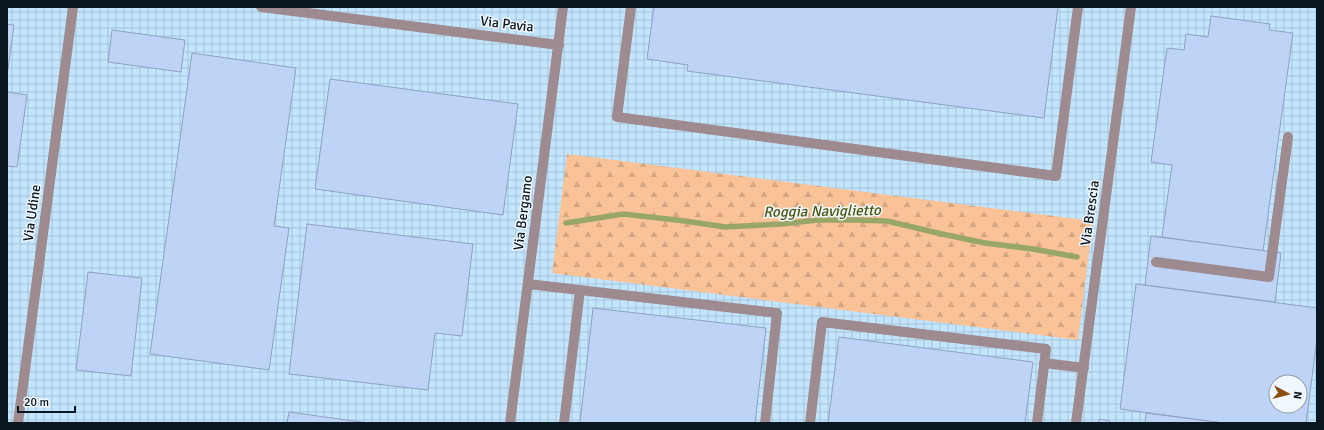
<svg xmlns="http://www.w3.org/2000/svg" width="1324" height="430" font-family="Signika,sans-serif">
  <defs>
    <pattern id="industrial-grid" width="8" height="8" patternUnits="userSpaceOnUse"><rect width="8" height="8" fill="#c3e5fe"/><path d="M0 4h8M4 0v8" fill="none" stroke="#a6c4d9"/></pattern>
    <pattern id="forest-firs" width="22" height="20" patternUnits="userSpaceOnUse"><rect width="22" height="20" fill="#f9c297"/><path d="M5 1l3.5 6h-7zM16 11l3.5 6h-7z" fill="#d4a682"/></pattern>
  </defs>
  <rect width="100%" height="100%" fill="#d7edfc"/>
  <!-- industrial -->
  <path fill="url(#industrial-grid)" fill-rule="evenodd" d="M7,7H1317V423H7ZM1276,382H1300V406H1276Z"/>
  <!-- forest -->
  <path fill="url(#forest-firs)" d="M567,154L1093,221L1078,340L552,273Z"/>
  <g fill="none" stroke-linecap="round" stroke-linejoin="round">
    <!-- stream -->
    <path stroke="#98a767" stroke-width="5.5" d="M566,223L623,214L685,221L725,227L782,224L817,220H857L887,221L942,234L985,243L1033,249L1077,257"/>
  </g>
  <!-- building -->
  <g fill="#bed4f6" stroke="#8ea2c2" fill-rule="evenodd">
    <path d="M654,7H1058L1044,118L687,71L688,65L647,59Z"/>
    <path d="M1211,16L1270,24L1269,30L1293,33L1263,251L1162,237L1172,165L1151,162L1167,48L1184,50L1186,34L1208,37Z"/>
    <path d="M7,24L14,25L7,76Z"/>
    <path d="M112,30L185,40L181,72L108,62Z"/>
    <path d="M192,53L296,68L274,226L289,228L269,370L150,354Z"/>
    <path d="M330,79L518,104L503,215L315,189Z"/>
    <path d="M7,92L27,95L17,167L7,166Z"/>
    <path d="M307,224L473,244L462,336L435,333L428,390L289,374Z"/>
    <path d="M1151,236L1281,253L1275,302L1145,285Z"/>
    <path d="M88,272L142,278L131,376L76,370Z"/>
    <path d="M1136,284L1317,308V339L1306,423H1223L1120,409ZM1276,382H1300V406H1276Z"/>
    <path d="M593,308L766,328L755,423H580Z"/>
    <path d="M839,337L1033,362L1025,423H828Z"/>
    <path d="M289,412L368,423H287Z"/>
    <path d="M1146,413L1223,423H1145Z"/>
    <path d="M1099,419L1110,421V423H1099Z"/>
  </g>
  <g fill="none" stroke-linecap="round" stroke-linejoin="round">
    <!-- lane -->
    <g stroke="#9e8b90" stroke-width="10">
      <path d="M631,7L617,117L1056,176L1078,7"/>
      <path d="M1156,262L1269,277L1288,137"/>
      <path d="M528,284L777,313L765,423"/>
      <path d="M1044,363L1084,368"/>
      <path d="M564,423L580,290"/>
      <path d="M810,423L822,322L1046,349L1037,423"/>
    </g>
    <!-- street -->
    <g stroke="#9e8b90" stroke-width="10">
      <path d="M261,7L559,45"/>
      <path d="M18,423L73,7"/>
      <path d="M510,423L563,7"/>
      <path d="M1076,423L1131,7"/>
    </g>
  </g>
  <g text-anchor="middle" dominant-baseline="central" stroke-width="3" stroke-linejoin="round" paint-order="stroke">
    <!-- street labels -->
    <g font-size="14" fill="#0a1720" stroke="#f0f7fd">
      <text transform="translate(507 24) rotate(7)">Via Pavia</text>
      <text transform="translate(32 213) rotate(-82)">Via Udine</text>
      <text transform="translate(523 213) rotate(-83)">Via Bergamo</text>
      <text transform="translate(1090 213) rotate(-82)">Via Brescia</text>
    </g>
    <!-- water labels -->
    <g font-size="15" font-style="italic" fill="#4b580f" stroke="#f0f7fd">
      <text transform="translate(822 211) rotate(-1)">Roggia Naviglietto</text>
    </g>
  </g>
  <!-- border -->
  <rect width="1324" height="430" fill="none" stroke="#0a1720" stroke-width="16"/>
  <!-- north arrow -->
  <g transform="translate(1288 394) rotate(97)"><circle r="19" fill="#f0f7fd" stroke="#949da5"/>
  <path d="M0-3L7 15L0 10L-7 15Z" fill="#8c4f11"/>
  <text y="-6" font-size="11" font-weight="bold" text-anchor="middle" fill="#0a1720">N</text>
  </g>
  <!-- scale -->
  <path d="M18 406v6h57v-6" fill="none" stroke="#0a1720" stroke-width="2"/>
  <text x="24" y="406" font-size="12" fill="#0a1720" stroke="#f0f7fd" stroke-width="3" paint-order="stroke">20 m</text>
</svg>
